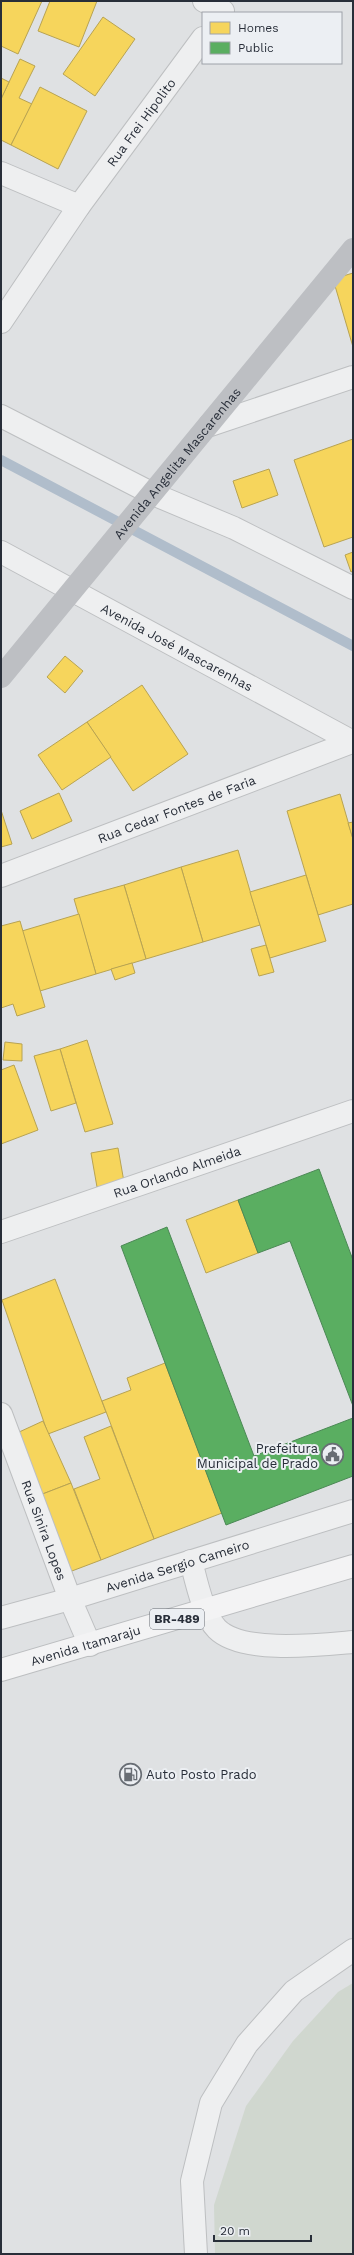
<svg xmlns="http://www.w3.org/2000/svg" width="354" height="2255" font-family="'Work Sans',sans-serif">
  <rect width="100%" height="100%" fill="#dfe1e3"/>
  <!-- grass -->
  <path fill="#d0d7cf" d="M353,1983V2254H215L214,2205L246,2106L293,2041L338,1992Z"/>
  <!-- homes -->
  <g fill="#f6d55c" stroke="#b8a352">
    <path d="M1,1H42L18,54L1,46Z"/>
    <path d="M50,1H97L79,47L38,31Z"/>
    <path d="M103,17L135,39L95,96L63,74Z"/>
    <path d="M20,59L35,66L19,98L32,104L11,145L1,140V99Z"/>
    <path d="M1,78L9,82L1,99Z"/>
    <path d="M40,87L87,111L58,169L11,145Z"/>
    <path d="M353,273V347L333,279Z"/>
    <path d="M353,439V537L324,547L294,460Z"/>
    <path d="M269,469L278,495L242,508L233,481Z"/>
    <path d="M353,552V571L351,572L345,555Z"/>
    <path d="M65,656L83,671L65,693L47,677Z"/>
    <path d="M142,685L188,754L133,791L87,722Z"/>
    <path d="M87,722L111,757L62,790L38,755Z"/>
    <path d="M59,793L72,821L32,839L20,811Z"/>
    <path d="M340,794L353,839V904L318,915L287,811Z"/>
    <path d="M1,810L12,844L1,847Z"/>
    <path d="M353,822V839L348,823Z"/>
    <path d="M238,850L260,925L203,942L181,867Z"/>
    <path d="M181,867L203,942L146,959L124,885Z"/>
    <path d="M306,875L326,941L270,958L250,892Z"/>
    <path d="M124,885L146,959L96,974L74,899Z"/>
    <path d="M79,914L96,974L40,991L22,931Z"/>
    <path d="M20,921L45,1007L17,1016L13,1004L1,1008V926Z"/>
    <path d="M266,945L274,972L259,976L251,949Z"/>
    <path d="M132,963L135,973L115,980L111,969Z"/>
    <path d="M87,1040L113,1124L85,1132L60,1049Z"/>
    <path d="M5,1042L22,1044V1061L3,1060Z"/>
    <path d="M60,1049L76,1103L51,1111L34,1056Z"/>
    <path d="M14,1065L38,1130L1,1144V1070Z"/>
    <path d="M118,1148L124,1182L97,1187L91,1153Z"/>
    <path d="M238,1200L258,1253L206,1273L186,1220Z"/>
    <path d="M55,1279L106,1412L48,1434L2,1300Z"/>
    <path d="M165,1363L222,1513L154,1539L102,1401L131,1390L127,1378Z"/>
    <path d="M43,1421L71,1483L27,1500L4,1439Z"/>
    <path d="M111,1426L154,1539L101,1560L74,1489L100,1479L84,1437Z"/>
    <path d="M71,1483L101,1560L56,1577L27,1500Z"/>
  </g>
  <!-- public -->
  <g fill="#5aae61" stroke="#4b8855">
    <path d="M319,1169L353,1260V1406L290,1241L258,1253L238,1200Z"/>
    <path d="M167,1227L254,1456L353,1418V1476L226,1525L121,1246Z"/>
  </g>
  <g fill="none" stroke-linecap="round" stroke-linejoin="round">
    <!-- stream -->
    <path stroke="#b0bdcb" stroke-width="10" d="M1,460L353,646"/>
    <defs>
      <g id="street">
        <path d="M204,1L223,11"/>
        <path d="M1,173L79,206"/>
        <path id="s1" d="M1,322L79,206L203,38"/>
        <path d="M1,416L153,494L234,528L353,588"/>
        <path d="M210,425L353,377"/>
        <path id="s2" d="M1,552L353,742"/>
        <path id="s3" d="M1,876L352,742"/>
        <path id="s4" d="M1,1232L353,1111"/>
        <path id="s5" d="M1,1414L70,1599L90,1645"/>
        <path d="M191,1561C196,1580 203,1615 217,1629C242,1654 319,1645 353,1642"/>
        <path id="s6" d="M1,1618L70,1599L353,1511"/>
        <path d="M196,2254L192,2181L211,2103L247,2044L294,1991L353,1950"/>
      </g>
      <g id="primary">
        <path id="s8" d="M1,1670L353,1566"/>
      </g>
    </defs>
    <!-- street casing -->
    <use href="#street" stroke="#bdbfc1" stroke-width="24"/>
    <!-- primary casing -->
    <use href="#primary" stroke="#bcbec0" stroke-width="24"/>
    <!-- street -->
    <use href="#street" stroke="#eeeff0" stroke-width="22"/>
    <!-- secondary -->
    <path stroke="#bdbfc3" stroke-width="22" id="s7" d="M1,677L353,249"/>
    <!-- primary -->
    <use href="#primary" stroke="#f3f3f4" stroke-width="22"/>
  </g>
  <!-- icons -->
  <defs>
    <symbol id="civic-ring" viewBox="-11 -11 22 22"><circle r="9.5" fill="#eceff3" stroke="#686d74" stroke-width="1.5"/><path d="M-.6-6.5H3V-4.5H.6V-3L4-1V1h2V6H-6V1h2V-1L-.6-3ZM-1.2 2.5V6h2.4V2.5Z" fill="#686d74"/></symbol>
    <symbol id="fuel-ring" viewBox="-11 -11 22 22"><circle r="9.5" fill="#eceff3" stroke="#686d74" stroke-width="1.5"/><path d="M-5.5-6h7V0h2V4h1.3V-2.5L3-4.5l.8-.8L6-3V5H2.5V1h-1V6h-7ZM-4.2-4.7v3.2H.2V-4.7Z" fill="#686d74"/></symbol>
  </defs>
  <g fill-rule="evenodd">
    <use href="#civic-ring" x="320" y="1442" width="25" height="25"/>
    <use href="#fuel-ring" x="118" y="1762" width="25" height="25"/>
  </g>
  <g text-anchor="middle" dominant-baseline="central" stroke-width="4" stroke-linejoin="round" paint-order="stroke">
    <!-- shield labels -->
    <rect fill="#eceff3" stroke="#636871" stroke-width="1" x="150" y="1609" width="54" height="20" rx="3"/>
    <g font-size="12" font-weight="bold" fill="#282e39">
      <text x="177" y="1619">BR-489</text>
    </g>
    <!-- street labels -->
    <g font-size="13" fill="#282e39" stroke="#eceff3">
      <text stroke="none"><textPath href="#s1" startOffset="244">Rua Frei Hipolito</textPath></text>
      <text stroke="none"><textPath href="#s7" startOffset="277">Avenida Angelita Mascarenhas</textPath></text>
      <text stroke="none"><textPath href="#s2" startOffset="200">Avenida José Mascarenhas</textPath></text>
      <text stroke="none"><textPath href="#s3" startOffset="188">Rua Cedar Fontes de Faria</textPath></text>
      <text stroke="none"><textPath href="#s4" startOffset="186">Rua Orlando Almeida</textPath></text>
      <text stroke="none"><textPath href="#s5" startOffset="124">Rua Sinira Lopes</textPath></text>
      <text stroke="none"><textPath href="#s6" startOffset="184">Avenida Sergio Cameiro</textPath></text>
      <text stroke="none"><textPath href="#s8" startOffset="88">Avenida Itamaraju</textPath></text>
    </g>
    <!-- poi labels -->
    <g font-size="13" fill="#282e39" stroke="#eceff3" text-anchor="end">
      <text x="318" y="1448">Prefeitura<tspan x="318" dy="15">Municipal de Prado</tspan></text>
      <text x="146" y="1774" text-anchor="start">Auto Posto Prado</text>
    </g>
  </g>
  <!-- border -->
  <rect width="354" height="2255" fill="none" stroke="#282e39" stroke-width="4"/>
  <!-- legend -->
  <rect x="202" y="12" width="140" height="52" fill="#eceff3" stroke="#9ea2a9"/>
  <rect x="210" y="22" width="20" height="12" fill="#f6d55c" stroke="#9ea2a9"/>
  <text x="238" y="32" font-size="12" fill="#282e39">Homes</text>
  <rect x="210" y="42" width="20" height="12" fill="#5aae61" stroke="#9ea2a9"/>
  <text x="238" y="52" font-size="12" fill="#282e39">Public</text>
  <!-- scale -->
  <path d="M214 2235v6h97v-6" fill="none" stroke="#282e39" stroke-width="2"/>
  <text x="220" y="2235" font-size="12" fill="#282e39" stroke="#eceff3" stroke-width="3" paint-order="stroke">20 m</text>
</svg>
